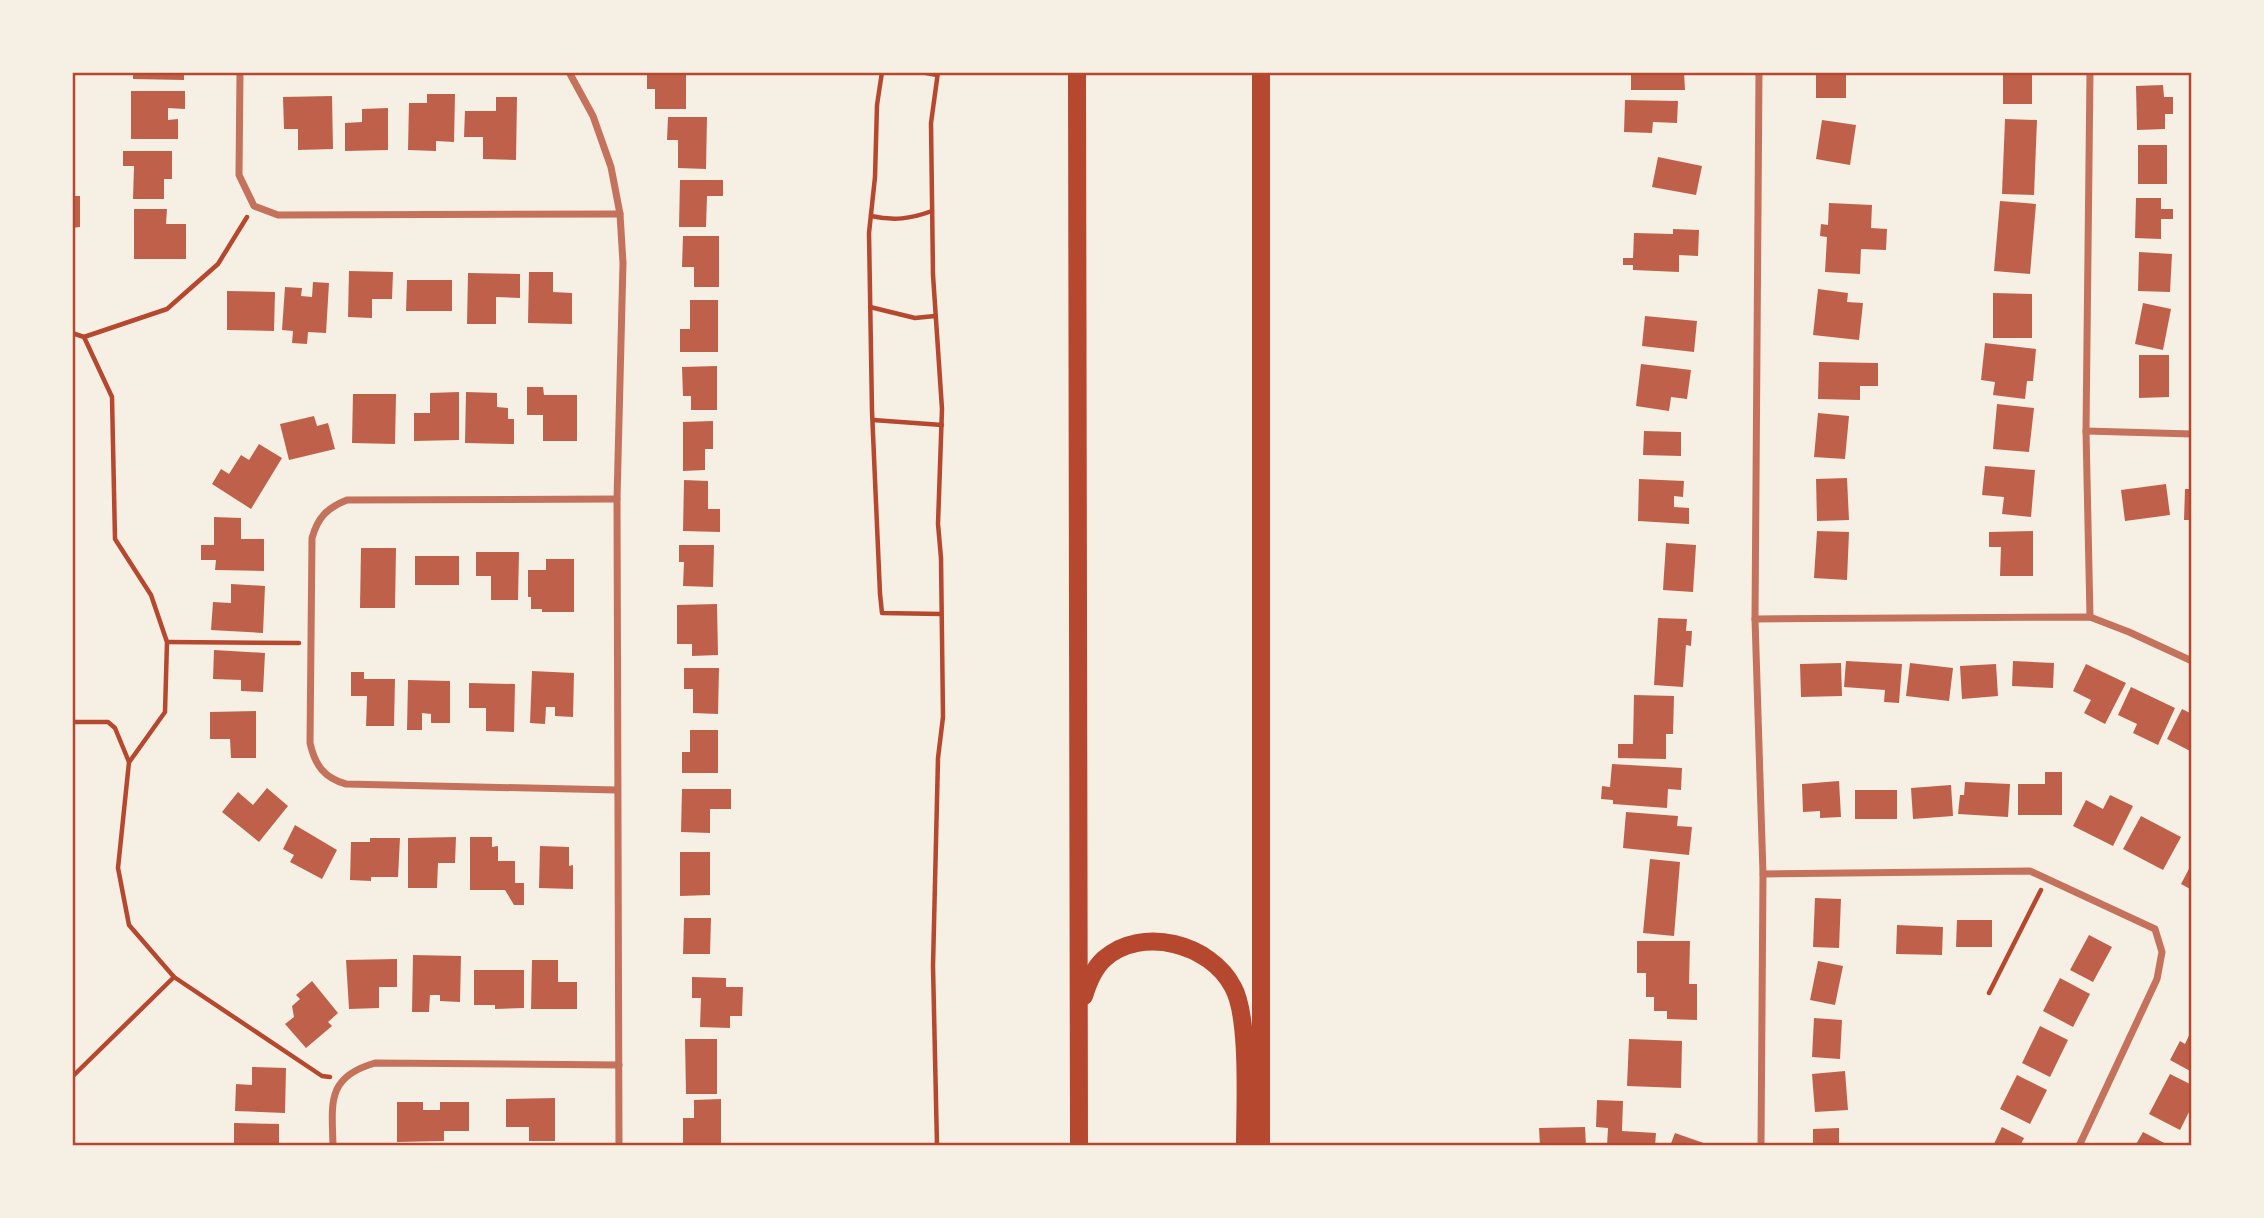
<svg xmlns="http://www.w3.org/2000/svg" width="2264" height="1218" font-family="'Archivo Narrow',sans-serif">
  <rect width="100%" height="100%" fill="#f6efe4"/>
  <!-- building -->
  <g fill="#bf614a">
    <path d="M133,72H184V80L133,79Z"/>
    <path d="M647,72H686V109H655V89H647Z"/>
    <path d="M1631,72H1684L1685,90H1631Z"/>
    <rect x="1816" y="72" width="30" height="26"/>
    <rect x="2003" y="72" width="29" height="32"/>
    <path d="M2163,85L2164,97H2173V114H2165V129L2137,130L2136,86Z"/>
    <path d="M131,91H185V109L168,108V120L178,119V139H131Z"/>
    <path d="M427,94H455L454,142L436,141V151L408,150L409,103H427Z"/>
    <path d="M332,96L333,149L298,150V129H284L283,97Z"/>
    <path d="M496,97H517L516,160L483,159V137H464L465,111H496Z"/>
    <path d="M1625,100L1678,101L1677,123L1653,122L1652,133L1624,132Z"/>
    <path d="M388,108V150L345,151V123L362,122V109Z"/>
    <path d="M668,117H707L706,169L678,168V140H667Z"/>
    <path d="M2005,119L2037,120L2034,195L2002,194Z"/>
    <path d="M1822,120L1856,125L1850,165L1816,159Z"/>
    <rect x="2138" y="145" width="29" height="39"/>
    <path d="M123,151H172V179H164V199H133L134,166H123Z"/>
    <path d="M1658,157L1702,166L1696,195L1652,187Z"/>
    <path d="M680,180H723V196H707L706,227H679Z"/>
    <path d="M72,196H80V227L72,228Z"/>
    <path d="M2136,198H2161V209H2173V219H2161V239L2135,238Z"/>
    <path d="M2000,201L2036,204L2030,274L1994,271Z"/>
    <path d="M1829,203L1872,205L1871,228L1887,229L1886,250L1861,249L1860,274L1825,272L1827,237L1820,236L1821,224L1828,225Z"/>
    <path d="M134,209H167L166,224H186V259H134Z"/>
    <path d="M1673,229L1699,230L1698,256L1679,255V272L1633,270V265H1623V258H1633L1634,233L1673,234Z"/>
    <path d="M683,236H719V287H694V267H682Z"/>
    <path d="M2139,252L2172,254L2170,292L2138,291Z"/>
    <path d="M349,271L393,272L392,299H372V318L348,317Z"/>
    <path d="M529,272H553V292L572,293V324L528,323Z"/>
    <path d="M468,273L520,274V298L496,297V324H467Z"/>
    <path d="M407,280H452V311H406Z"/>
    <path d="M313,282L329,283L326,333L308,332L307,344L292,343L293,331L282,330L285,287L302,288L301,296L312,297Z"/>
    <path d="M1818,289L1848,293L1847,302L1863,303L1859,340L1813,335Z"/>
    <path d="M227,291L275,292L274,331L227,330Z"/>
    <path d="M1993,293L2032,294V338H1993Z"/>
    <path d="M690,300H718V352H680V329H690Z"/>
    <path d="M2143,303L2171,309L2163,350L2135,344Z"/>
    <path d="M1645,316L1697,321L1694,352L1642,346Z"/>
    <path d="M1985,343L2036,349L2033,381H2027L2025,399L1993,395L1995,382L1981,380Z"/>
    <path d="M2139,355H2169V397L2139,398Z"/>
    <path d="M1819,362L1878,363V386H1860V400L1818,399Z"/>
    <path d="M1641,364L1691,370L1687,399L1671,397L1669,411L1636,406Z"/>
    <path d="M717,366V410H691V396H683L682,367Z"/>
    <path d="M527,387H543L544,395H577V441H543V415H527Z"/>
    <path d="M459,392V440L414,441V413H430V393Z"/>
    <path d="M466,392L497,393V407L508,408V419H514V444L465,443Z"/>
    <path d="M353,394H396L395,444L352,443Z"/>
    <path d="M1997,404L2034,408L2029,452L1993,449Z"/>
    <path d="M1818,413L1849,416L1845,459L1814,457Z"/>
    <path d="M314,416L317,426L328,423L335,449L289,460L280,424Z"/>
    <path d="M713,421V449H705V470L683,471V422Z"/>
    <path d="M1644,431L1681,432V456L1643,455Z"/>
    <path d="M259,444L282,458L251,509L212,484L221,469L229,474L241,455L249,460Z"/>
    <path d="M1985,466L2035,470L2031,517L2002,514L2004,497L1982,495Z"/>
    <path d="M1847,478L1849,520L1817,521L1816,479Z"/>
    <path d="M1639,479L1684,481L1683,497L1674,496V507L1689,508V524L1638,521Z"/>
    <path d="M684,480L708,481V509H720V532L683,531Z"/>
    <path d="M2166,484L2170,515L2125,521L2121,490Z"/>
    <path d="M2185,489H2192V520H2184Z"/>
    <path d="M214,517L241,518V539H264V571L215,570L216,560H201V545H214Z"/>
    <path d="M1817,531L1849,532L1847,580L1814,578Z"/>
    <path d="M2033,531V576H2000L2001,547H1989V532Z"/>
    <path d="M1666,543L1696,545L1693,592L1663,590Z"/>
    <path d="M679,545H714L713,587L683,586L684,562H679Z"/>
    <path d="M361,548H396L395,608H360Z"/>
    <path d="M476,552H519L518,600H491V576H476Z"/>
    <rect x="415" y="556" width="44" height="29"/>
    <path d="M546,559H574V612H542V609H531V597H528V570H546Z"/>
    <path d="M231,584L265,586L263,633L211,630L213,602L231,603Z"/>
    <path d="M717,604L718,655L692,656V644H677V605Z"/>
    <path d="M1658,618L1687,619L1686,631H1692L1691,646L1686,645L1683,687L1654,685Z"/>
    <path d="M214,650L265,653L263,692L241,691V680L213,679Z"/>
    <path d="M1846,661L1902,664L1899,703L1884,702L1885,690L1844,687Z"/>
    <path d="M2013,661L2054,663L2053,688L2012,686Z"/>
    <path d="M1841,663L1842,696L1801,697L1800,664Z"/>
    <path d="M1910,663L1953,668L1949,701L1906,696Z"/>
    <path d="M1996,664L1998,696L1962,699L1960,666Z"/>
    <path d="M2086,664L2126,683L2105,724L2084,713L2091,700L2073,691Z"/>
    <path d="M684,668H719L718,714L693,713V689H684Z"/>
    <path d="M532,671L574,673L573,717L555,716V707H546L545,724L530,723Z"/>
    <path d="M351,672H364V679H395L394,726H366L367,696H351Z"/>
    <path d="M408,680L450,681V723H431V714L422,713V730H407Z"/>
    <path d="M469,683L515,684L514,732L486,731V708H469Z"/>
    <path d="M2131,687L2175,708L2158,745L2133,733L2137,724L2118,715Z"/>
    <path d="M1634,695L1674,696L1673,734H1666V759L1618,758V744H1633Z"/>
    <path d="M2182,709L2192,714V752L2167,739Z"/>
    <path d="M256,711V758H231L230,739H210V712Z"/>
    <path d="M690,730H718V773H682V752H690Z"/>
    <path d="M1612,764L1682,768L1681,790L1668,789L1667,808L1613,804V800L1601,799L1602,786L1610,787Z"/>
    <path d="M2045,772H2062V815H2018V784H2045Z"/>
    <path d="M1839,781L1841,817L1820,818V811L1803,812L1802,784Z"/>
    <path d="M1965,782L2010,784L2008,817L1958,814L1960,795H1964Z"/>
    <path d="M1951,785L1953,816L1913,819L1911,788Z"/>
    <path d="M267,788L288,806L259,842L222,812L238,792L253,805Z"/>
    <path d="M682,789H731V809H710V833L681,832Z"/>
    <rect x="1855" y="790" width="42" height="29"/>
    <path d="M2110,795L2133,806L2113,846L2073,826L2086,800L2103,809Z"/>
    <path d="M1626,812L1678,816L1677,826L1692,827L1689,855L1623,848Z"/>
    <path d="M2141,816L2181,837L2163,870L2123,849Z"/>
    <path d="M295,825L337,850L322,879L290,862L294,855L283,849Z"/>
    <path d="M456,837L455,863H438L437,888H408V838Z"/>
    <path d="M470,837H492V847L498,846V861H515V883H524V905H514L505,890H470Z"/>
    <path d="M370,838H400L398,877H371V881L350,880L351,842H370Z"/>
    <path d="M540,846L569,847V866L573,865V889L539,888Z"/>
    <path d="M680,852H710V895L680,896Z"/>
    <path d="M1650,859L1680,862L1674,936L1643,933Z"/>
    <path d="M2192,863V890L2181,884Z"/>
    <path d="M1815,898L1841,899L1839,948L1813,947Z"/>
    <path d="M684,918H711L710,954H683Z"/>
    <path d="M1957,920H1992V947H1956Z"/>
    <path d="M1897,925L1943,927L1942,955L1896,954Z"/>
    <path d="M2089,935L2112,947L2093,982L2070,970Z"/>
    <path d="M1637,941H1690L1689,984H1697V1020L1667,1019V1011H1654V997H1646V973H1637Z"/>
    <path d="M413,955L461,956L460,1002L440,1001V995H430L429,1012H412Z"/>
    <path d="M397,959V987H379V1008L349,1009L346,960Z"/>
    <path d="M532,960H558V982H577V1009H531Z"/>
    <path d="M1818,961L1843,966L1835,1005L1810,1000Z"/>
    <path d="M474,970H524V1008L495,1009V1005H474Z"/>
    <path d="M692,977L726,978V987H743L742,1016H730V1028L700,1027L701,998H692Z"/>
    <path d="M2060,978L2090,994L2073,1027L2043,1011Z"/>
    <path d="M312,981L338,1013L328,1022L332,1026L306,1048L285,1024L294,1017L292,1006L300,999L296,995Z"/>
    <path d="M1814,1018L1842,1020L1840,1059L1812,1057Z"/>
    <path d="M2040,1026L2068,1040L2050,1077L2022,1063Z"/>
    <path d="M2192,1029V1072L2170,1060L2180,1041L2185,1044Z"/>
    <path d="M685,1039H717V1094H686Z"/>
    <path d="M1629,1039L1682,1041L1681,1088L1627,1086Z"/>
    <path d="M252,1067L286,1068L285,1113L235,1111L236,1084L252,1085Z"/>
    <path d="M1845,1071L1848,1110L1815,1112L1812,1074Z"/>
    <path d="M2170,1074L2192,1085V1106L2180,1130L2149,1114Z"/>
    <path d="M2017,1075L2047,1090L2030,1124L2000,1109Z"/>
    <path d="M555,1098V1141H529V1127H506V1099Z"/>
    <path d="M721,1099V1146H683V1118H694V1100Z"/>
    <path d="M1597,1100L1623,1101L1622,1131L1656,1133L1655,1146H1607L1608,1128L1596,1127Z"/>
    <path d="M397,1102H423V1110H440V1102H469V1131H444V1141L397,1142Z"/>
    <path d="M234,1123L279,1124V1146H234Z"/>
    <path d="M1585,1127L1586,1146H1540L1539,1128Z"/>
    <path d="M2002,1127L2024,1138L2020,1146H1993Z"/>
    <path d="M1839,1128V1146H1813V1129Z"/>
    <path d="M2143,1132L2170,1146H2135Z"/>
    <path d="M1675,1133L1712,1146H1670Z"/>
  </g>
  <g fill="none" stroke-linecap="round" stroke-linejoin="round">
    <!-- path -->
    <g stroke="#b5482f" stroke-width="4.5">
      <path d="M882,72L877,105L875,177L869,233L872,411L880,594L882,613L941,614"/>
      <path d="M921,72L937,75"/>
      <path d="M871,216C894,221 910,219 932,211"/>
      <path d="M870,307L915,318L935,316"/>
      <path d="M72,333L84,337L167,309L218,264L247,217"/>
      <path d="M84,337L112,397L115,539L151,595L167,642L165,712L130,761"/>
      <path d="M873,420L942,425"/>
      <path d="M167,642L299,643"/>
      <path d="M72,722H108L115,728L129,762L118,868L129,925L174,977L322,1076L330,1077"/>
      <path d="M1989,993L2041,890"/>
      <path d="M72,1077L174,977"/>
      <path d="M937,1146L933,966L938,758L943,717L941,558L938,524L942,409L933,275L931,123L938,72"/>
    </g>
    <!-- minor -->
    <g stroke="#c5725c" stroke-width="7">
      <path d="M240,72L239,175L254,206L278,215L620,214"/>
      <path d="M569,72L593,116L611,167L620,214L623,263L617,499L619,1146"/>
      <path d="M1759,72L1755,619L1763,874L1761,1146"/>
      <path d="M2086,431L2192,434"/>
      <path d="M617,499L347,500C327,508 318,517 312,538L310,743C315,765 324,778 346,784L617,790"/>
      <path d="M2090,617L2086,431L2090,72"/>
      <path d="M1755,619L2090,617L2129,632L2192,661"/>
      <path d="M1763,874L2030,871L2155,929L2162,952L2157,979L2079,1146"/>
      <path d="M333,1146C332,1103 326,1077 375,1063L619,1065"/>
    </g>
    <!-- primary -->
    <g stroke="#b5482f" stroke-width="18">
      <path d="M1077,72L1079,1146"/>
      <path d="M1261,72V1146"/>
      <path d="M1084,996C1088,983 1093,969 1104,959C1142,925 1211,944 1233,987C1250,1017 1245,1109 1245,1146"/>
    </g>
  </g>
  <!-- border -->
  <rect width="2264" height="1218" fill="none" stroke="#f6efe4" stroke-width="147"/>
  <rect x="74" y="74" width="2116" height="1070" fill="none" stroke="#b5482f" stroke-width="2.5"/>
</svg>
